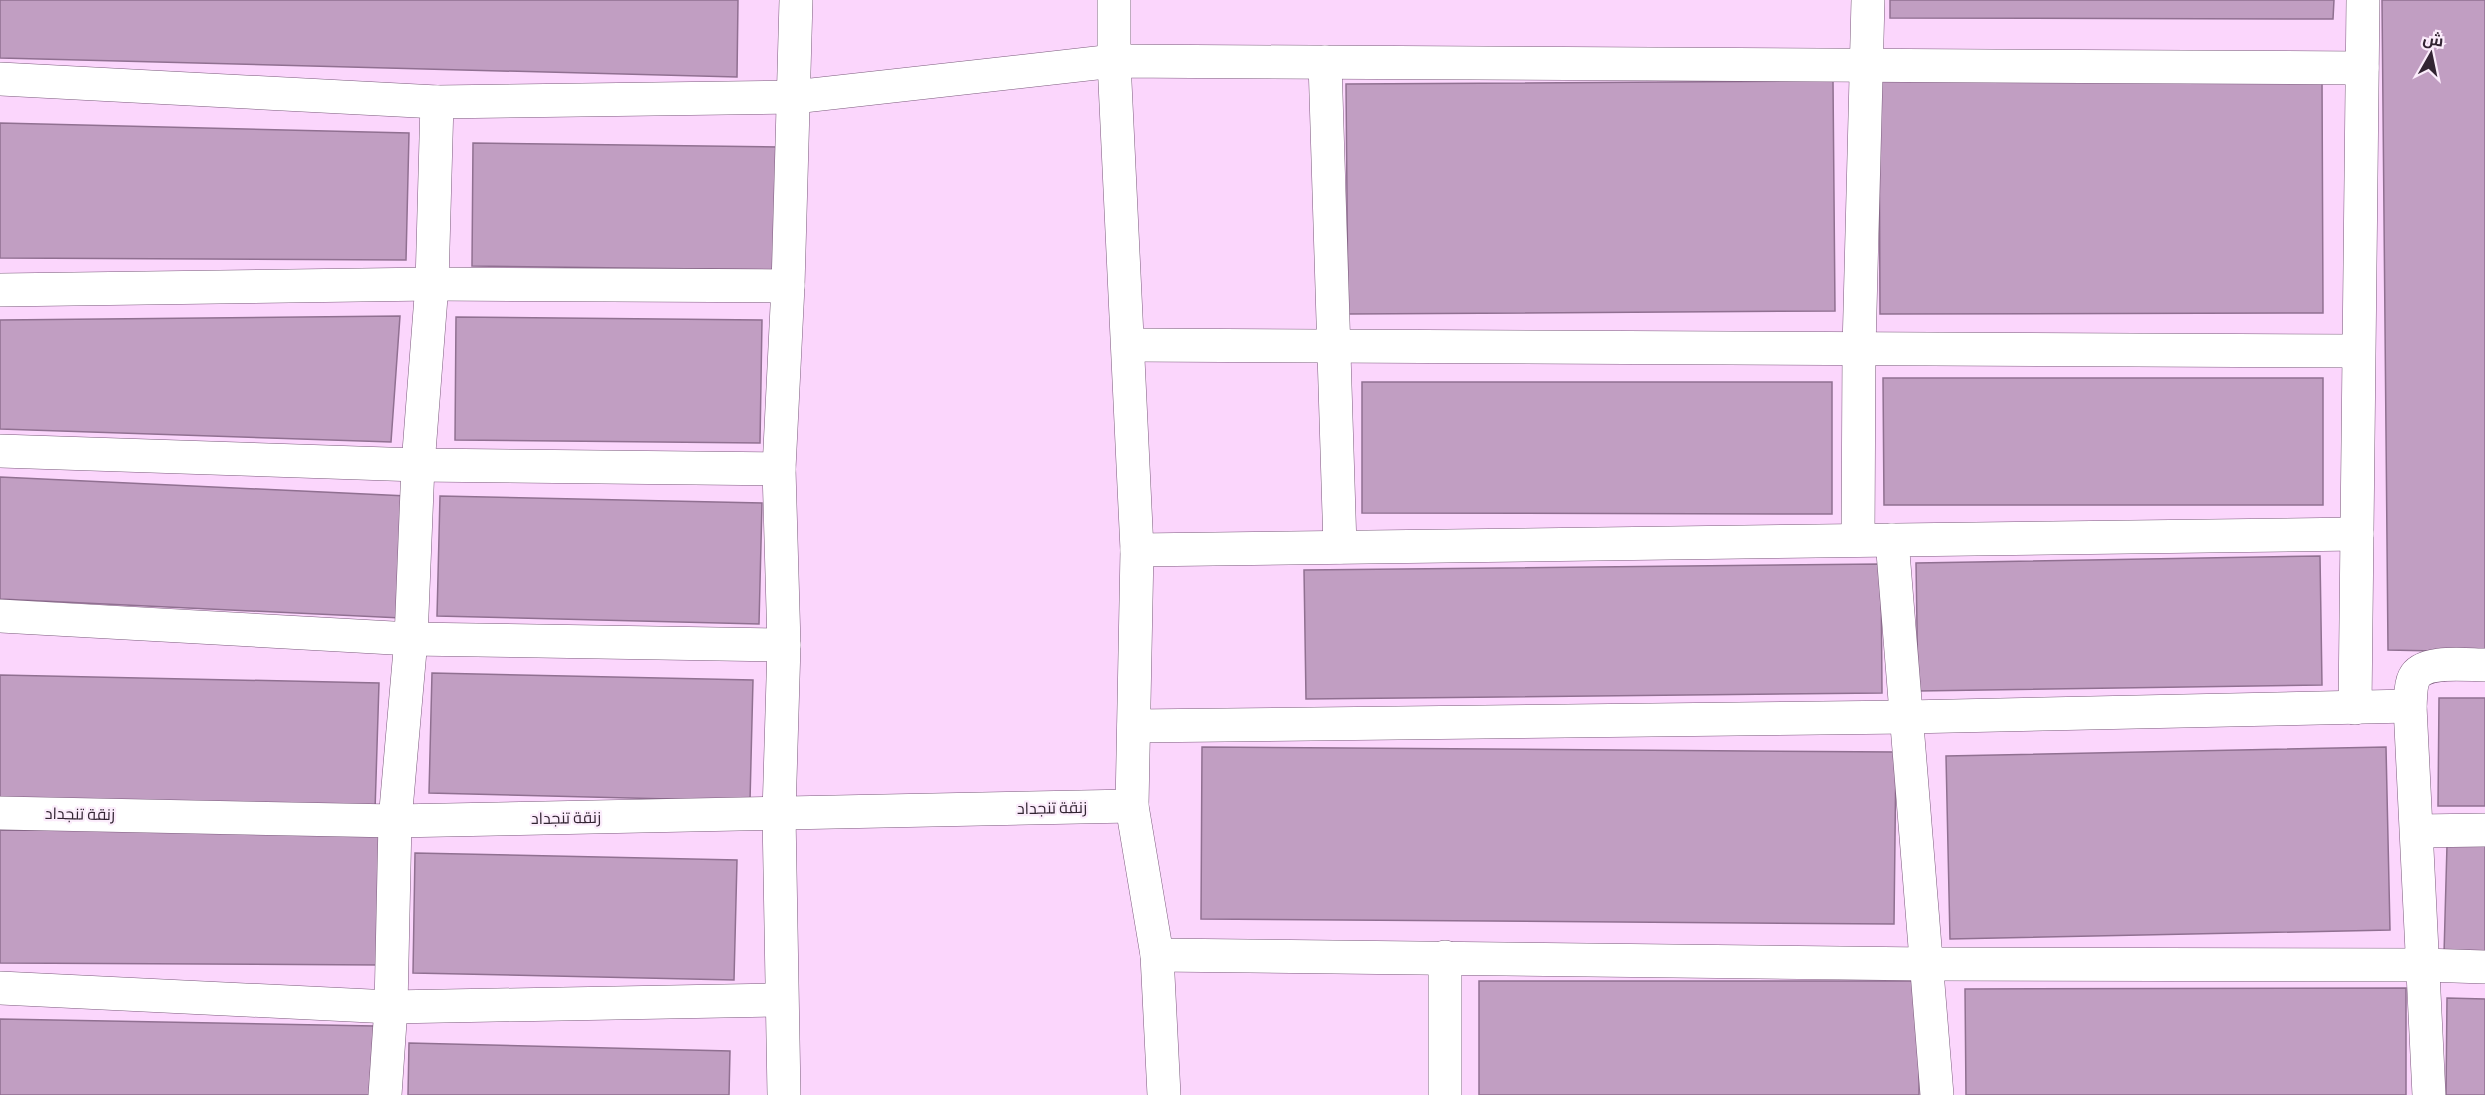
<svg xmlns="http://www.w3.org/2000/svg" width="2485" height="1095" font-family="Bitter,Cairo,serif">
  <rect width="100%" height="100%" fill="#fbd6fc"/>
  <!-- building -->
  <g fill="#c19ec2" stroke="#907091" stroke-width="1.5">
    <path d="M0,0H738L737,77L0,58Z"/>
    <path d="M1890,0H2334L2333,19L1890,18Z"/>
    <path d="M2382,0H2485V652L2388,650Z"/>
    <path d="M2322,76L2323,313L1880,314L1879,78Z"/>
    <path d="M1833,81L1835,311L1348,314L1346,84Z"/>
    <path d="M0,123L409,133L406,260L0,258Z"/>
    <path d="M473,143L778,147L776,270L472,266Z"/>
    <path d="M400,316L391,442L0,429V320Z"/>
    <path d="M456,317L762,320L760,443L455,440Z"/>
    <path d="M1883,378H2323V505H1884Z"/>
    <path d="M1362,382H1832V514L1362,513Z"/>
    <path d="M0,477L407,496L401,618L0,599Z"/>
    <path d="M440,496L762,503L759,624L437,616Z"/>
    <path d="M2320,556L2322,685L1918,691L1916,563Z"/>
    <path d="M1881,564L1882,693L1306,699L1304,570Z"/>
    <path d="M432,673L753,680L750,801L429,793Z"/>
    <path d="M0,675L379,683L375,811L0,798Z"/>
    <path d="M2439,698H2485V806H2438Z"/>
    <path d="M1202,747L1896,752L1894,924L1201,919Z"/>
    <path d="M2386,747L2390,930L1950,939L1946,756Z"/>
    <path d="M0,830L382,831V965L0,963Z"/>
    <path d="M2447,845L2485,846V954H2444Z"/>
    <path d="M415,853L737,860L734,980L413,973Z"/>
    <rect x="1479" y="981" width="440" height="114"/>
    <path d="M2406,988V1095H1966L1965,989Z"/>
    <path d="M2447,998L2485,999V1095H2446Z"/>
    <path d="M0,1019L374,1026L373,1095H0Z"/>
    <path d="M409,1043L730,1051L729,1095H408Z"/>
  </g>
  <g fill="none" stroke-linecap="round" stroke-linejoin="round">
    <defs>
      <g id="street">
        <path d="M1114,0V61L1137,550L1132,806L1157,955L1164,1095"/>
        <path d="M1325,62L1340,547"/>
        <path d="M0,79L437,102L794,97L1114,61L2362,68"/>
        <path d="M0,290L432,284L788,286"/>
        <path d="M1128,345L2358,351"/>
        <path d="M0,451L418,465L779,469"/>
        <path d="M1858,540L1859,349L1868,0"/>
        <path d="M1892,540L1937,1095"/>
        <path d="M1137,550L2357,534"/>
        <path d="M0,616L411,639L784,645"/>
        <path d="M2355,708L2363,0"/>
        <path d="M1134,726L1907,717L2410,706"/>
        <path d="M0,813L395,821L1132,806"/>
        <path d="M2418,831L2485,830"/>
        <path d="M1157,955L1926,964L2423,965L2485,967"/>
        <path d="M1445,957V1095"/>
        <path d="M0,988L391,1007L781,1000"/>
        <path d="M385,1095L391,1007L395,821L411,639L418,465L432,284L437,102"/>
        <path d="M784,1095L779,814L784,645L779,469L788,286L796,0"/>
        <path d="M2429,1095L2410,706C2411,697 2410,686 2414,678C2423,659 2467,665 2485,665"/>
      </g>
    </defs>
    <!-- street casing -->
    <use href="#street" stroke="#7b5b7c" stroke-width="34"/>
    <!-- street -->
    <use href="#street" stroke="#fff" stroke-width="33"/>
  </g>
  <g text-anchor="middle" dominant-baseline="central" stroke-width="4.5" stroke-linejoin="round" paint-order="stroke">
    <!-- street labels -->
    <g font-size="16" fill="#322432" stroke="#fbecfb">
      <text transform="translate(1052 808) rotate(-1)">زنقة تنجداد</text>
      <text transform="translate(80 814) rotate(1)">زنقة تنجداد</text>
      <text transform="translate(566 818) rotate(-1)">زنقة تنجداد</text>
    </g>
  </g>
  <!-- north arrow -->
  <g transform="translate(2431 54) rotate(9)" stroke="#fbecfb" stroke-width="4.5" paint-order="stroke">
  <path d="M0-4.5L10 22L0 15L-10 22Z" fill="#322432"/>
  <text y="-9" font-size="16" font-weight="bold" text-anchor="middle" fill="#322432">ش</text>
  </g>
</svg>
